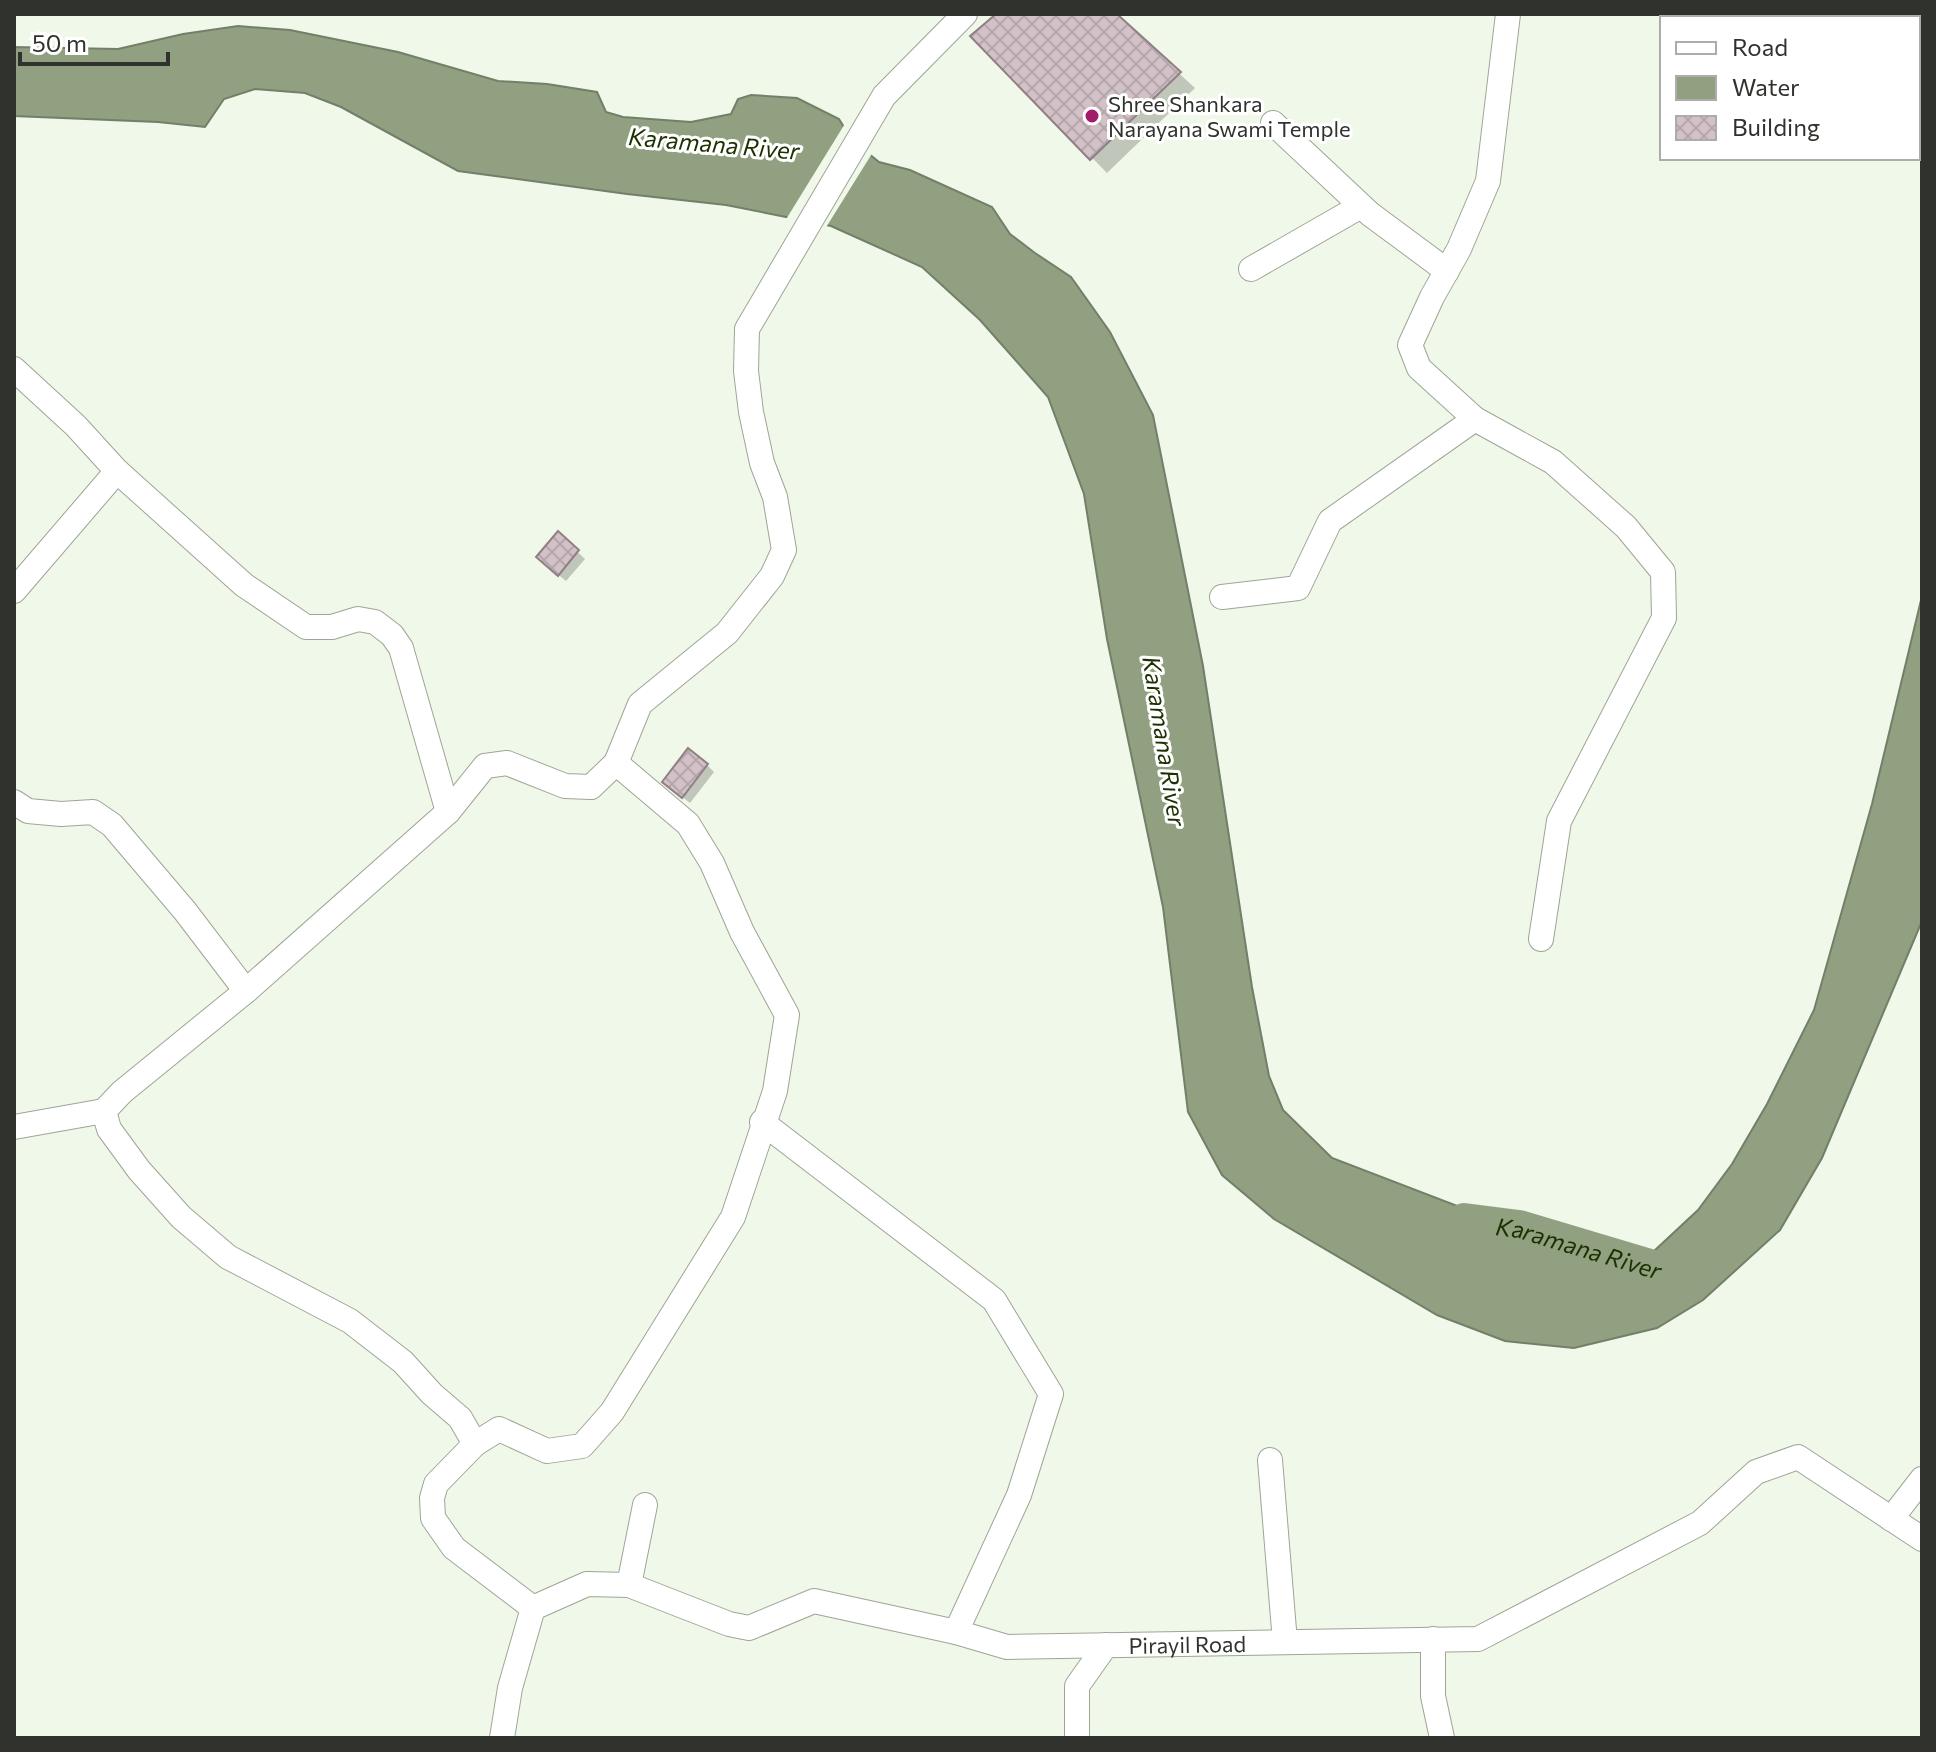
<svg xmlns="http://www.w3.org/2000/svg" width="1936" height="1752" font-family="Commissioner,sans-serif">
  <defs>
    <pattern id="building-cross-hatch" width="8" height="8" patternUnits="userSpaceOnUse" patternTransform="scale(2)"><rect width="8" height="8" fill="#d3c1c8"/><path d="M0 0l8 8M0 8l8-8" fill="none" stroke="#b5a6ac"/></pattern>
  </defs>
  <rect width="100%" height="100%" fill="#f0f8e9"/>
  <!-- water -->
  <path fill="#90a081" stroke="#737f68" stroke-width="2" d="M238,26L290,30L398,52L498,81L547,84L597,92L606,112L623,117L691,122L731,114L738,99L751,95L797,98L839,119L852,140L879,162L910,170L992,207L1010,234L1035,253L1071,277L1110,332L1153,415L1203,666L1252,987L1269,1076L1283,1110L1332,1158L1611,1265L1654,1251L1698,1210L1732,1164L1767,1104L1814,1010L1872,804L1922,596V921L1822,1158L1780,1230L1703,1300L1657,1328L1574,1348L1505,1341L1437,1315L1274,1219L1222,1175L1188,1112L1163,907L1107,639L1084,494L1048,397L980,320L922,267L831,226L726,205L627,194L458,171L341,107L305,93L255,89L224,99L205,127L158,122L14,116V47L118,49L183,34Z"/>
  <!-- pier -->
  <path fill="#f0f8e9" d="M846,122L855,137L873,152L825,229L785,221Z"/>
  <!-- shadow -->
  <g fill="#0003">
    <path d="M999,14H1114L1195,88L1107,173L973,36Z"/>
    <path d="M558,534L585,559L566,581L545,564Z"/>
    <path d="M707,765L714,772L690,803L672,789Z"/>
  </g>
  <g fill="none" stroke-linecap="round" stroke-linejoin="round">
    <!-- river -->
    <path stroke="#90a081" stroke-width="36" id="s1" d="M1464,1221L1519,1228L1673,1274"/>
  </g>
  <!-- building -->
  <g fill="url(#building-cross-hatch)" stroke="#908086" stroke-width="2">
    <path d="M996,14H1117L1181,72L1090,160L970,36Z"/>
    <path d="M558,531L579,550L558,576L536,557Z"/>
    <path d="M688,748L708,764L682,798L662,782Z"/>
  </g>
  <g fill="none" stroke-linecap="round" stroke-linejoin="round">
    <defs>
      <g id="minor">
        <path d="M1273,123L1370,214L1447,271"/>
        <path d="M1251,269L1361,206"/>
        <path d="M14,369L76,426L117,471L244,585L306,627H332L358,619L375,622L392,635L401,648L448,812"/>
        <path d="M1475,419L1553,462L1626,527L1663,572L1664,618L1559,821L1541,939"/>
        <path d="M14,591L117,471"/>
        <path d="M1222,597L1298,588L1330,521L1475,419L1419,368L1410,345L1432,297L1459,249L1488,181L1508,14"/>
        <path d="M616,763L640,704L727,633L772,576L784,550L775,497L762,463L751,412L746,371L747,329L884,96L965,14"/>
        <path d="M14,802L28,811L61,814L93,812L112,825L185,911L246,991L122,1092L104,1111L109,1129L139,1170L181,1217L228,1257L350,1321L403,1362L432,1394L460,1418L475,1444L436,1484L432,1498L433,1518L454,1548L533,1608"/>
        <path d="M246,991L448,812L485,766L507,763L565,786L591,787L616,763L688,824L712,863L742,932L787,1015L775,1091L733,1217L612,1412L582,1446L547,1451L499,1429L475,1444"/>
        <path d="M762,1122L994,1300L1051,1394L1019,1495L956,1632"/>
        <path d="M14,1127L104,1111"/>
        <path d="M1270,1460L1285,1642"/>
        <path d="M1891,1519L1922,1479"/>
        <path d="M629,1585L645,1505"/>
        <path d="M1433,1639V1696L1442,1738"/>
        <path id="s2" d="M502,1738L510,1688L533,1608L587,1584L629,1585L729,1624L749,1628L814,1601L956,1632L1007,1647L1478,1639L1700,1523L1756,1472L1798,1457L1922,1539"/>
        <path d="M1077,1738V1686L1106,1645"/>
      </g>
    </defs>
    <!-- minor casing -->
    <use href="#minor" stroke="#9ea597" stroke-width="26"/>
    <!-- minor -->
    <use href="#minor" stroke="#fff" stroke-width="24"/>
  </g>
  <!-- markers -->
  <circle fill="#a31c67" stroke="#fff" stroke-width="3" cx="1092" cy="116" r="8"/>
  <g text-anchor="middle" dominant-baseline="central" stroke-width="6" stroke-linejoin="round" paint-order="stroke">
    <!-- poi labels -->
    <g font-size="22" fill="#30332d" stroke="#fff" text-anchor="start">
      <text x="1108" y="103">Shree Shankara<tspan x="1108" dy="25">Narayana Swami Temple</tspan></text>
    </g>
    <!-- street labels -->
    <g font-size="22" fill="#30332d" stroke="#fff">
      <text stroke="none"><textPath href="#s2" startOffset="812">Pirayil Road</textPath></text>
    </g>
    <!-- water labels -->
    <g font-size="24" font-style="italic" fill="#1d3100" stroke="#fff">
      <text transform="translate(714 143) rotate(5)">Karamana River</text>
      <text transform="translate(1165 741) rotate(81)">Karamana River</text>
      <text stroke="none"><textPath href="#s1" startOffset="118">Karamana River</textPath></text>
    </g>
  </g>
  <!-- border -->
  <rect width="1936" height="1752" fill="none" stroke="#30332d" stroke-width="32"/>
  <!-- legend -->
  <rect x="1660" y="16" width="260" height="144" fill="#ffffff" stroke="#acadab" stroke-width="2"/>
  <rect x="1676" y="42" width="40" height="12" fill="#ffffff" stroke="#acadab" stroke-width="2"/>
  <text x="1732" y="56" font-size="24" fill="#30332d">Road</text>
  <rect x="1676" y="76" width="40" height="24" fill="#90a081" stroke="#acadab" stroke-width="2"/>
  <text x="1732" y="96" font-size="24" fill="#30332d">Water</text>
  <rect x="1676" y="116" width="40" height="24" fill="url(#building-cross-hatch)" stroke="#acadab" stroke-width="2"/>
  <text x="1732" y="136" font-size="24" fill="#30332d">Building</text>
  <!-- scale -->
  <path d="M20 52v12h148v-12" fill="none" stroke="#30332d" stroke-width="4"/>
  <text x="32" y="52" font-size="24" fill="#30332d" stroke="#ffffff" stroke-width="6" paint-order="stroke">50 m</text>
</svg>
